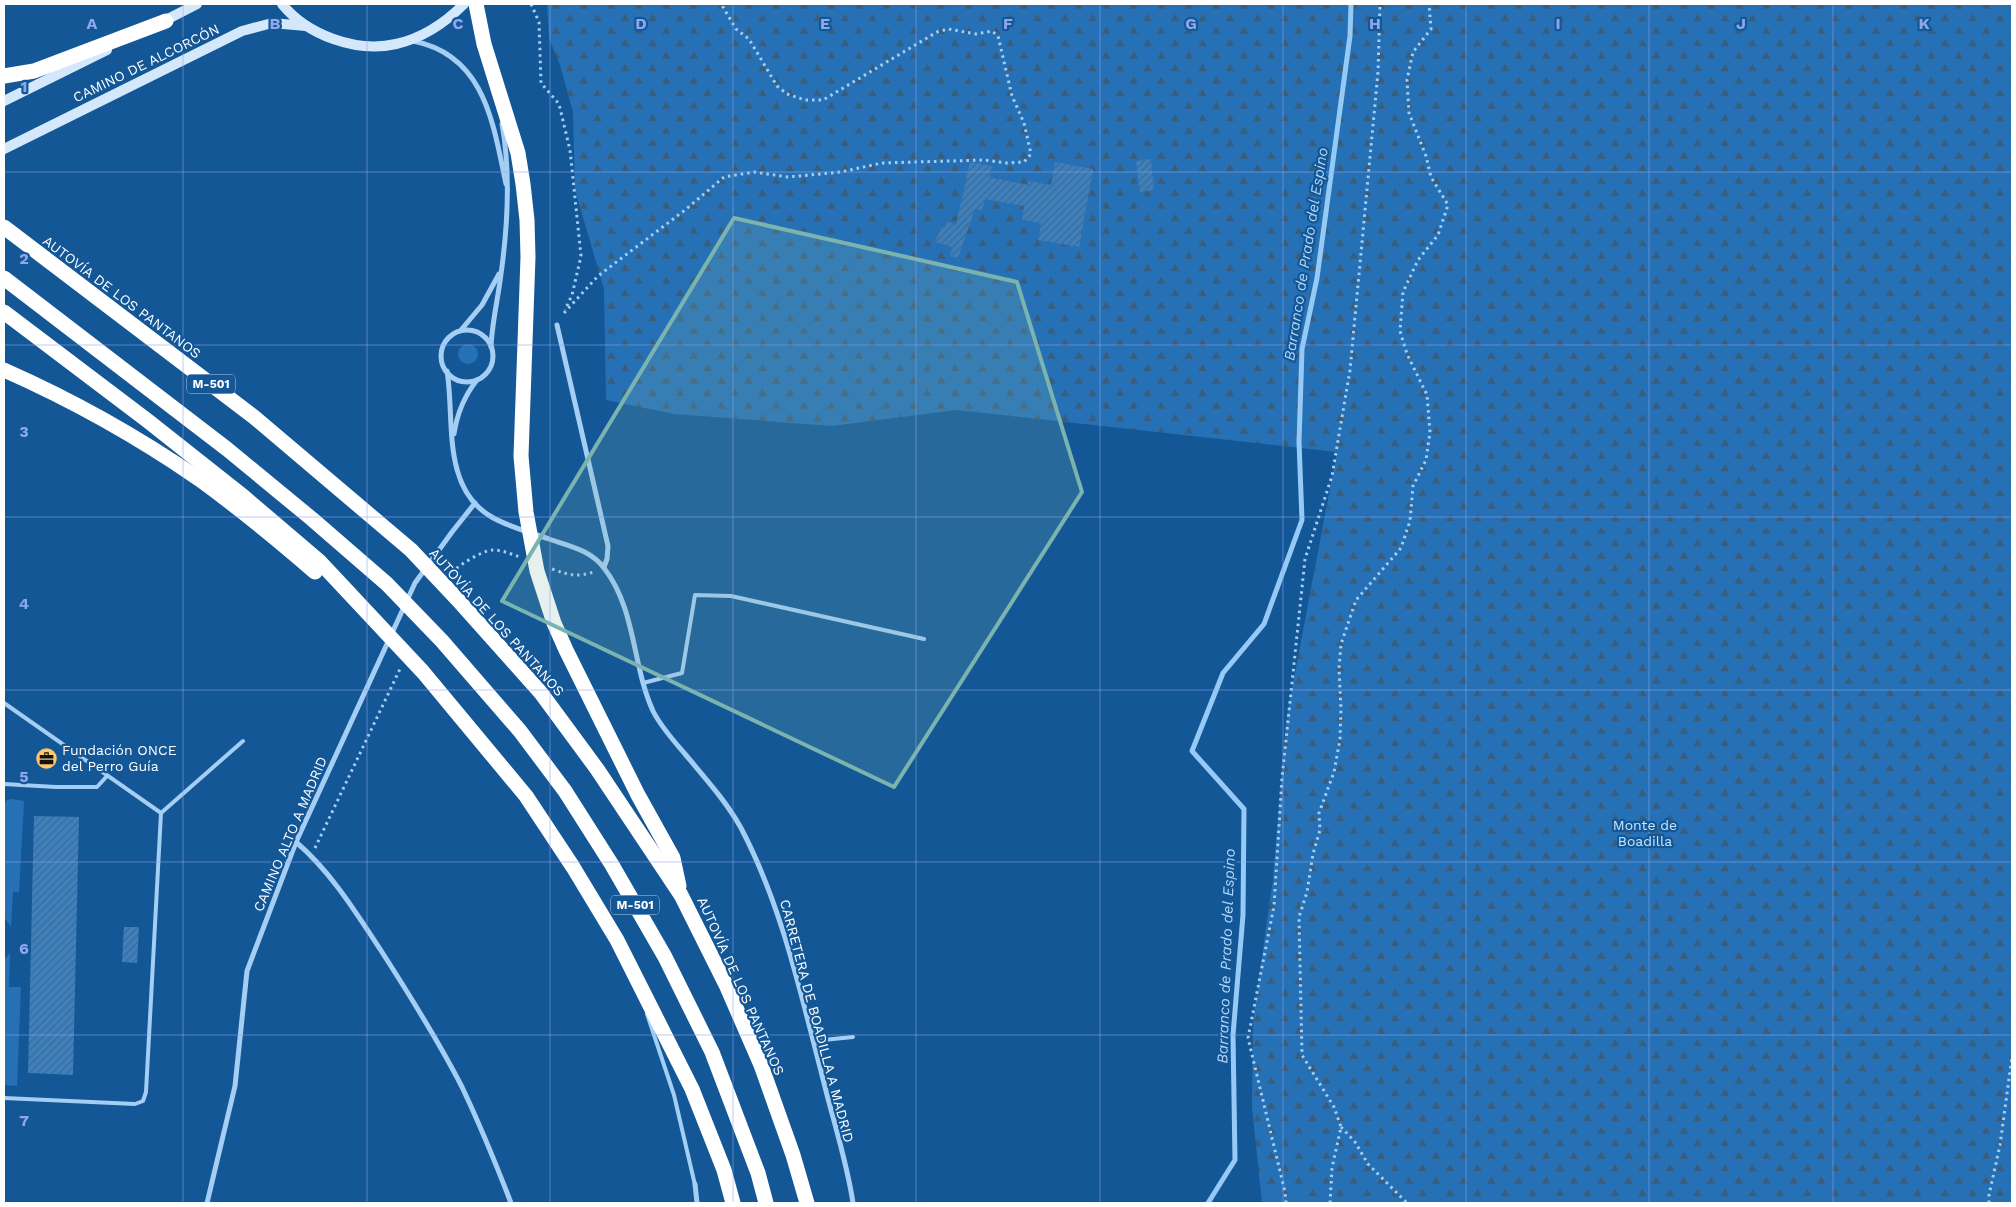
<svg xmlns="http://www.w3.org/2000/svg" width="2016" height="1207" font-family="'Work Sans',sans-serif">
  <defs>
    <pattern id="forest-firs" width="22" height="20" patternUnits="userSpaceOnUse" patternTransform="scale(1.25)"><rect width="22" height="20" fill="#2671b6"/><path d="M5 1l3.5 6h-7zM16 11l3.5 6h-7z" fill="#3b5d7c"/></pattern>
    <pattern id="building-hatch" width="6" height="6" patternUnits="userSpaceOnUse" patternTransform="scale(1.25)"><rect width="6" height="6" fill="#3c80bf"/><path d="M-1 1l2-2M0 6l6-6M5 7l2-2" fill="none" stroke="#43698b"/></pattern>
  </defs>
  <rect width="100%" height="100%" fill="#135797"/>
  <!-- green -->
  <g fill="#2671b6">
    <circle cx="468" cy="354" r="10"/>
    <path d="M11,799L24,801L19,892H13L11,927L4,917V804L7,800Z"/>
    <path d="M10,953L9,987H21L17,1086L4,1085V960Z"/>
  </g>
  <!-- forest -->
  <path fill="url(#forest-firs)" d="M547,4H2012V1203H1262L1252,1107L1253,1022L1273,878L1287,715L1337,452L956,410L832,426L674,414L606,400L604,289L575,190L573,112L560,65L549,38Z"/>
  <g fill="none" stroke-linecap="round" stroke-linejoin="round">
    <!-- stream -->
    <path stroke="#96caf6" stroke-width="5" d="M1208,1203L1235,1160L1233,1035L1243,915L1244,809L1192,751L1223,673L1264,624L1302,520L1299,442L1302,349L1317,278L1350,36L1351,4"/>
  </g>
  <!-- building -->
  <g fill="url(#building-hatch)">
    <path d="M1151,159L1154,190L1140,192L1136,161Z"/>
    <path d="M970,162L992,166L989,177L1028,185V181L1051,185L1055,162L1093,169L1079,247L1038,240L1041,223L1022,220L1024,206L985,199L982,210L975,209L958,258L950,256L952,247L935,242L941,227L945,228L947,221L956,225Z"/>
    <path d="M34,816L79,817L73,1075L28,1073Z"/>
    <path d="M124,927H139L137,963L122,962Z"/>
  </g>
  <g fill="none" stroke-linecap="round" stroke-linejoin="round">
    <!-- path -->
    <g stroke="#a4cef3" stroke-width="3" stroke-dasharray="2.5 4" stroke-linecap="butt">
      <path d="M531,4L539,22L541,83L559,104L570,150L581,256L572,295L565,310"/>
      <path d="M564,313L598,276L685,210L724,177L754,172L788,177L841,172L882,163L984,160L1007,163L1024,162L1031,154L1024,123L1012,96L998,36L992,31L976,34L948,29L937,32L823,100H805L787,94L777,86L749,39L736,29L723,7V4"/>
      <path d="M552,569C569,575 578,578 596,571"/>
      <path d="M452,573C457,566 483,550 493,550C502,550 511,554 520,557"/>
      <path d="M315,848L400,669"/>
      <path d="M1341,1127L1355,1142L1368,1164L1407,1203"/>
      <path d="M1286,1203L1285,1192L1248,1038L1274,906L1282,778L1305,559L1332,476L1350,370L1378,72L1380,4"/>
      <path d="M1330,1203L1332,1168L1341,1127L1334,1107L1302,1055L1299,917L1307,892L1313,854L1320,830L1319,813L1334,772L1340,739L1341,709L1339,669L1341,644L1356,600L1401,548L1410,521L1413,486L1426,460L1430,432L1427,395L1407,354L1400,331L1403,292L1418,260L1438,235L1448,205L1431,177L1426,156L1409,113L1407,80L1413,52L1431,29L1429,4"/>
      <path d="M1989,1203V1195L2000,1145L2012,1057"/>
    </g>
    <!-- lane -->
    <g stroke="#a4cef3" stroke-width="4">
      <path d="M643,683L682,673L695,595L731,596L924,639"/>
      <path d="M4,703L161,813L243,741"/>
      <path d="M4,784L56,787H97L107,776"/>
      <path d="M647,1014L674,1095L695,1185"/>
      <path d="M813,1041L853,1037"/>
      <path d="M4,1098L135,1104L143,1101L146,1092L161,813"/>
    </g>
    <!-- street -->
    <g stroke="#a4cef3" stroke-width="5">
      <path d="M413,41C485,55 493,123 506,184"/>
      <path d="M557,325L608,546L607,559L604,567"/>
      <path d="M461,330L482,305L499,274"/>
      <circle cx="467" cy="356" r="26"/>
      <path d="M491,347C492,322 498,299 501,274C508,224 511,174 502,124"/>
      <path d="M447,371C455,418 441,486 490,516C508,527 529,532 549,539C569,546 591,550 604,568C636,609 632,665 653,711C661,727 673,740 685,754C705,778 726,801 741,828C782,906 801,995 823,1079C833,1120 847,1162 853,1203"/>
      <path d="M454,434C457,414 465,395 477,380"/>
      <path d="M296,842C331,872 355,911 380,949C409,994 438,1040 462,1087C480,1125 496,1164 511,1203"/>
      <path d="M695,1184L697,1203"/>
      <path d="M207,1203L235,1086L247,971L296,842L415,583L452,532L475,503"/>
    </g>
    <!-- secondary -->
    <g stroke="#d4e8fc" stroke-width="10">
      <path d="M282,4C307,35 356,53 396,44C423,38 445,23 464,4"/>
      <path d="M160,23L197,4"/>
      <path d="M4,101L107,50"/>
      <path d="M4,149L242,31L272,23L306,26"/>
    </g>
    <!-- highway -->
    <g stroke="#fff" stroke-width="15">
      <path d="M476,4L484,44L518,153L523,184L527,220L528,257L521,456L526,512L537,571L554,623L566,650L638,795L673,858L679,886"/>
      <path d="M4,76L34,71L166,21"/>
      <path d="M4,227L254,417L411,550L458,600L541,693L597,769L681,895L727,987L761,1065L793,1155L807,1203"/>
      <path d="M4,278L227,449L312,519L387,584L442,641L520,731L565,791L612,865L665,957L712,1052L758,1173L766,1203"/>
      <path d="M4,312L148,421L244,497L319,561L423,672L526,796L573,867L617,940L692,1089L724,1170L733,1203"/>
      <path d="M4,370C72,400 138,437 199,479C239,508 278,540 315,572"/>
    </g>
  </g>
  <!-- marked area -->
  <path fill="#7bb4af" fill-opacity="0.2" stroke="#7bb4af" stroke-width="4" stroke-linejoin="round" d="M734,218L1017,282L1082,492L894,787L502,601Z"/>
  <!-- grid -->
  <path fill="none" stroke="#8ea6ec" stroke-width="1" stroke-opacity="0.55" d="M183,4V1203M367,4V1203M550,4V1203M733,4V1203M916,4V1203M1100,4V1203M1283,4V1203M1466,4V1203M1649,4V1203M1833,4V1203M4,172H2012M4,345H2012M4,517H2012M4,690H2012M4,862H2012M4,1035H2012"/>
  <!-- icons -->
  <defs>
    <symbol id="office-disc" viewBox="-11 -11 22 22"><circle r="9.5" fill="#ffc766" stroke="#135797"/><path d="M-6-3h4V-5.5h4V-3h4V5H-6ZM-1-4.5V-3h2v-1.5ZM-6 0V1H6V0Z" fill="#111"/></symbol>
  </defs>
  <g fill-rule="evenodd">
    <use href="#office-disc" x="34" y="746" width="25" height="25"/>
  </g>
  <g text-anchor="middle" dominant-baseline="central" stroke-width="4.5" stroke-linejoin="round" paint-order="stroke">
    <!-- shield labels -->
    <g fill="#135797" stroke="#b8cde0" stroke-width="1">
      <rect x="187" y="374.5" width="48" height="19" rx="4"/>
      <rect x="611" y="895.5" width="48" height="19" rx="4"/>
    </g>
    <g font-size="12" font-weight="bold" fill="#fff">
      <text x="211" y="384">M-501</text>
      <text x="635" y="905">M-501</text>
    </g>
    <!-- street labels -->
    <g font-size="14" fill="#fff" stroke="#135797">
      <text transform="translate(146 63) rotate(-26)">CAMINO DE ALCORCÓN</text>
      <text transform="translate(122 297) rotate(37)">AUTOVÍA DE LOS PANTANOS</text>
      <text transform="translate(497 622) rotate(48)">AUTOVÍA DE LOS PANTANOS</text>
      <text transform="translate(290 834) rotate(-67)">CAMINO ALTO A MADRID</text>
      <text transform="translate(741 986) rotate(66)">AUTOVÍA DE LOS PANTANOS</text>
      <text transform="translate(817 1021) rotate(75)">CARRETERA DE BOADILLA A MADRID</text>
    </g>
    <!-- poi labels -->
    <g font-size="14" fill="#fff" stroke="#135797" text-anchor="start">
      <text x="62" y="750">Fundación ONCE<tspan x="62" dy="16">del Perro Guía</tspan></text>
    </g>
    <!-- park labels -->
    <g font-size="14" fill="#cce6fd" stroke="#135797">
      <text x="1645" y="825">Monte de<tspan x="1645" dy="16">Boadilla</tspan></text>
    </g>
    <!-- water labels -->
    <g font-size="15" font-style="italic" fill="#b1d7f9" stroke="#135797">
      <text transform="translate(1306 254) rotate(-81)">Barranco de Prado del Espino</text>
      <text transform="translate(1226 956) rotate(-88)">Barranco de Prado del Espino</text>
    </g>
  </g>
  <g font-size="16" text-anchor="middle" font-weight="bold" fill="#8ea6ec" stroke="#135797" stroke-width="4.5" stroke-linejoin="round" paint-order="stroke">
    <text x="92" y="29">A</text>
    <text x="275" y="29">B</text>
    <text x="458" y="29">C</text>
    <text x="641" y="29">D</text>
    <text x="825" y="29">E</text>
    <text x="1008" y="29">F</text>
    <text x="1191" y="29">G</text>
    <text x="1375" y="29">H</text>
    <text x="1558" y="29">I</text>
    <text x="1741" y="29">J</text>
    <text x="1924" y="29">K</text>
    <text x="24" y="92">1</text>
    <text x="24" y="264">2</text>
    <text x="24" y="437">3</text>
    <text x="24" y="609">4</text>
    <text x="24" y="782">5</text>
    <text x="24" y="954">6</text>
    <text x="24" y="1126">7</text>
  </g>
  <!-- border -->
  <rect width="2016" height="1207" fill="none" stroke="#ffffff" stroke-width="10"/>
</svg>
